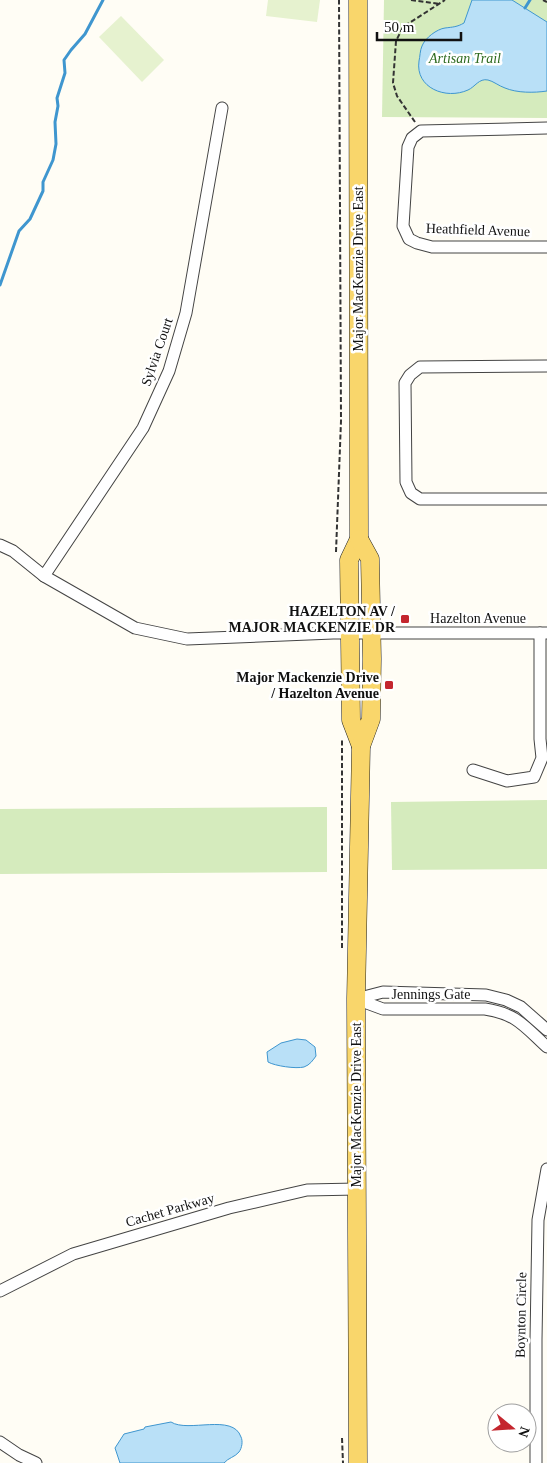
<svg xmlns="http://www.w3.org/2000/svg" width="547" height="1463" font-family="Georgia,serif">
  <rect width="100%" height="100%" fill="#fffdf5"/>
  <!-- green -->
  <g fill="#d5ebbd">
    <path d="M384,0H547V118L382,117Z"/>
    <path d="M547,800V869L392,870L391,802Z"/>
    <path d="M327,807V872L0,874V809Z"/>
  </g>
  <!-- pitch -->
  <g fill="#e6f2cf">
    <path d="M268,0H320L317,22L266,16Z"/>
    <path d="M121,16L164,60L142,82L99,37Z"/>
  </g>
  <!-- water -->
  <g fill="#b9e0f7" stroke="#3f96cf">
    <path d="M472,0H512L547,22V91C534,93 517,93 505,88C499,86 493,81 488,80C479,78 475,87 468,90C446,100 415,88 419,61C420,57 420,50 422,46C425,38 437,29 445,28C453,27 457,27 464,23Z"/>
    <path d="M297,1039L306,1040L315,1047L316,1056C313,1060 310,1065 304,1067C296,1069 275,1066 268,1062L267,1052L281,1043Z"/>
    <path d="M171,1422C188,1433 233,1413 241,1437C243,1441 242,1448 239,1452C235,1457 228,1458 224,1463H120L115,1448L124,1434L144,1429L145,1427Z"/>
  </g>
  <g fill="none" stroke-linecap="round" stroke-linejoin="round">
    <!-- stream -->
    <g stroke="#3f96cf" stroke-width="3">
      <path d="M525,8L530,0"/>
      <path d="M0,285L19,231L30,219L43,191V182L53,160L56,144L55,122L58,106L57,98L65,73L64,60L71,50L85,34L103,0"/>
    </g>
    <defs>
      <g id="minor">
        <path d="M547,128L421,131L412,138L408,147L403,226L409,239L417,243L432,247H547"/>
        <path d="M547,366L420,367L410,375L405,383L406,482L411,493L420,499H547"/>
        <path d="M0,545L13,551L44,576L135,628L187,639L333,633H547"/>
        <path d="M44,576L143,428L169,371L186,313L222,108"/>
        <path d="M473,770L507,781L534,777L542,758L540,739V633"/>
        <path d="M356,999L383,1009H485C517,1014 524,1026 547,1047"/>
        <path d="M356,999L383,992L486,995L506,1000L521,1007L547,1030"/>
        <path d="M0,1291L73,1254L229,1208L307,1190L357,1189"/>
        <path d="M0,1442L19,1455L36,1463"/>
        <path d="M536,1463V1340L538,1220L547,1169"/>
      </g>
      <g id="primary">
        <path d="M358,0L359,539L349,560L351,720L361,746"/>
        <path d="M358,1463L356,999L361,746L371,719L372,659L370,559L359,539"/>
      </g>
    </defs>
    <!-- minor casing -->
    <use href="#minor" stroke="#444" stroke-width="13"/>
    <!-- primary casing -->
    <use href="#primary" stroke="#222" stroke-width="19"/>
    <!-- path -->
    <g stroke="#333" stroke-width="2" stroke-dasharray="5 2.5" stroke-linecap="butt">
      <path d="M411,0L440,4"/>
      <path d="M543,0L547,2"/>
      <path d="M415,122L397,96L393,83L396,41L403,27L445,0"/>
      <path d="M336,552L341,421L339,0"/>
      <path d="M333,614L334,607"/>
      <path d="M342,948V738"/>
      <path d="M342,1438L343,1463"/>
    </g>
    <!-- minor -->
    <use href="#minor" stroke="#fff" stroke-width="11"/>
    <!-- primary -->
    <use href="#primary" stroke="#f9d66b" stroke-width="18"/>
  </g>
  <!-- markers -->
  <g fill="#c4262e" stroke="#fff" stroke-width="2">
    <rect x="400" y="614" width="10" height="10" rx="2.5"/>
    <rect x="384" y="680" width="10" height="10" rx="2.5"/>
  </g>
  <g text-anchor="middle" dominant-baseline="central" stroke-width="5" stroke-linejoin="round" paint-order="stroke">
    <!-- park labels -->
    <g font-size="14" font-style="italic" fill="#2f6b1f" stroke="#fff">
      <text x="465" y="58">Artisan Trail</text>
    </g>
    <!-- street labels -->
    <g font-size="14" fill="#111" stroke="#fff">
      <text transform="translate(478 230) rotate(2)">Heathfield Avenue</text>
      <text transform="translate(358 269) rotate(-90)">Major MacKenzie Drive East</text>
      <text transform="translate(157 352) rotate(-71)">Sylvia Court</text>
      <text x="478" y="618">Hazelton Avenue</text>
      <text x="431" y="994">Jennings Gate</text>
      <text transform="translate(356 1105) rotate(-90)">Major MacKenzie Drive East</text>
      <text transform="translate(170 1210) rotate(-16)">Cachet Parkway</text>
      <text transform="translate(521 1315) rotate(-89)">Boynton Circle</text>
    </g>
    <!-- poi labels -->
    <g font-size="14" font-weight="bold" fill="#111" stroke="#fff" text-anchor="end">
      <text x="395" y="611">HAZELTON AV /<tspan x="395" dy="16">MAJOR MACKENZIE DR</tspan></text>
      <text x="379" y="677">Major Mackenzie Drive<tspan x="379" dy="16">/ Hazelton Avenue</tspan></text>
    </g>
  </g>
  <!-- north arrow -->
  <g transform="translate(512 1428) rotate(108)"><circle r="24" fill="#ffffff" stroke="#a0a0a0"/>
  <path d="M0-4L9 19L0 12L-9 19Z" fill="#c4262e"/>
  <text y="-8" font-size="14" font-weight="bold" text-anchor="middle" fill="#111111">N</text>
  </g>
  <!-- scale -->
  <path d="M377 32v8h84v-8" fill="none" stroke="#111111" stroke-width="2.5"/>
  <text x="384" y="32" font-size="15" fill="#111111" stroke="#ffffff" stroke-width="4" paint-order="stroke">50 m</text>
</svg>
